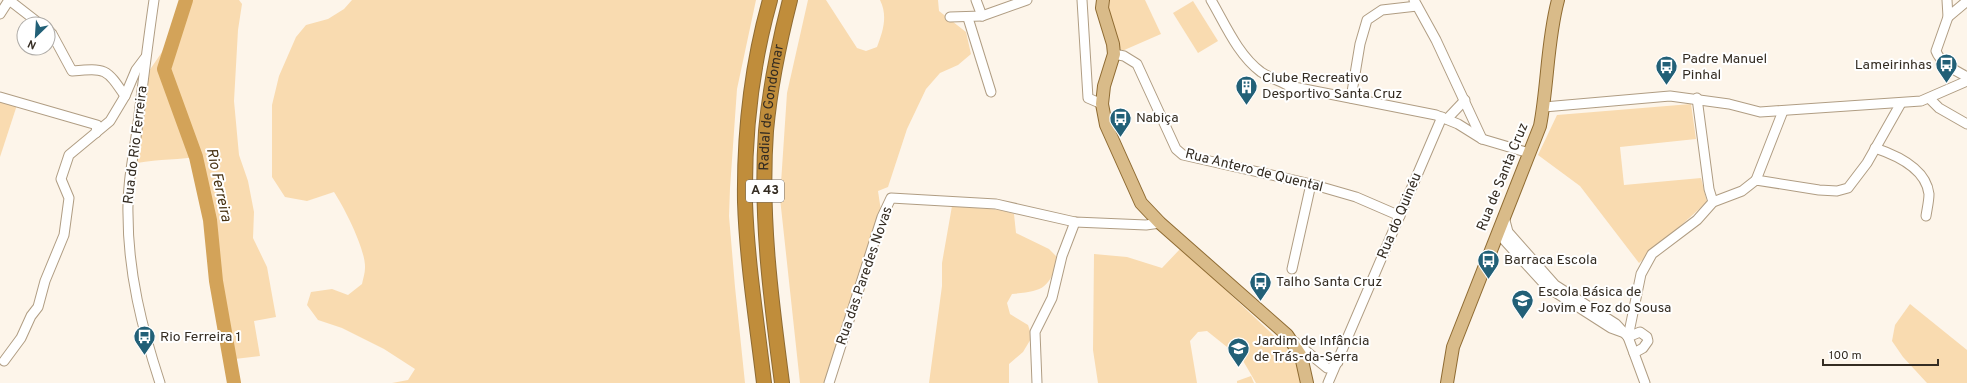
<svg xmlns="http://www.w3.org/2000/svg" width="1967" height="383" font-family="Overpass,sans-serif">
  <rect width="100%" height="100%" fill="#fdf5ea"/>
  <!-- green -->
  <g fill="#f9dbb0">
    <path d="M188,0H239L242,4L238,30L234,101L239,155L248,181L254,212L253,238L267,267L276,317L254,321L260,356L226,360V344L208,227L209,192L201,156C180,160 159,159 137,163L149,71L162,52Z"/>
    <path d="M352,0H756L737,89L730,188L729,216L735,287L745,383H392L408,380L415,369L384,349L342,328L318,320L307,305L311,292L332,289L348,295L362,284C363,279 365,273 365,268C366,250 344,207 334,192L307,201L285,197L272,177V105L279,76L296,37L306,25L328,19L344,9Z"/>
    <path d="M808,0H826L857,48L866,51L877,47C883,31 888,16 880,0H938L939,11L966,32L971,54L958,65L940,73L926,89L907,129L888,187L878,191L881,211L826,383H800L780,198L787,93Z"/>
    <path d="M1108,0H1145L1161,34L1122,51C1112,35 1106,19 1108,0Z"/>
    <path d="M1193,1L1218,41L1198,53L1173,13Z"/>
    <path d="M0,102L17,105L0,157Z"/>
    <path d="M1691,104L1696,139L1620,147L1624,185L1701,178L1707,202L1639,263L1580,186L1538,155L1557,115Z"/>
    <path d="M952,206L1002,210L1014,214L1016,233L1049,249L1059,259C1048,289 1044,291 1012,294L1007,303L1010,314L1028,325L1032,337L1023,352L1009,364V383H929L942,286V263Z"/>
    <path d="M1181,248L1287,348L1299,368L1300,383H1256L1242,359L1207,331L1198,332L1190,341L1197,383H1098L1093,350L1094,254L1127,257L1162,268Z"/>
    <path d="M1910,304L1967,350V383H1927L1903,357L1892,341L1895,325Z"/>
    <path d="M1251,376L1254,383H1237V381Z"/>
  </g>
  <g fill="none" stroke-linecap="round" stroke-linejoin="round">
    <!-- river -->
    <path stroke="#d3a359" stroke-width="14" d="M186,0L164,69L196,157L210,220L216,281L234,383"/>
    <defs>
      <g id="minor">
        <path d="M9,0L40,24"/>
        <path d="M154,0C148,41 143,82 138,123C134,154 127,183 128,214C128,273 142,328 160,383"/>
        <path d="M976,0L982,16"/>
        <path d="M1082,0L1088,98L1102,104"/>
        <path d="M1211,0C1225,24 1238,55 1261,72C1270,78 1280,81 1289,86L1436,115L1458,124L1482,139L1529,153"/>
        <path d="M1414,0L1436,40L1482,139"/>
        <path d="M1947,0L1948,17L1936,51C1941,64 1955,70 1967,77"/>
        <path d="M0,14L9,0"/>
        <path d="M950,17L982,16L1027,0"/>
        <path d="M1948,17L1967,1"/>
        <path d="M968,18L991,92"/>
        <path d="M48,30L52,34L72,71C106,68 106,68 125,96"/>
        <path d="M1114,54L1124,56L1137,64L1176,149L1183,155L1311,184L1356,197L1400,216"/>
        <path d="M0,97L97,125L96,133"/>
        <path d="M1351,98L1360,44L1367,20L1382,10L1417,6"/>
        <path d="M1697,98L1709,189L1713,202"/>
        <path d="M1930,99L1939,108L1967,124"/>
        <path d="M1544,107L1670,96L1729,104L1760,112L1921,101L1967,81"/>
        <path d="M1447,119L1465,100"/>
        <path d="M1875,148C1896,155 1926,168 1929,194C1929,201 1927,209 1926,216"/>
        <path d="M1756,180L1783,111"/>
        <path d="M1504,217L1508,232L1555,285L1616,324L1628,337L1645,383"/>
        <path d="M1498,230L1505,241L1547,287L1611,328L1622,332"/>
        <path d="M1292,269L1311,184"/>
        <path d="M1628,337L1641,274L1652,254L1697,220L1713,202L1742,191L1756,180L1819,190L1837,191L1848,188L1867,163L1901,103"/>
        <path d="M1628,337L1640,332L1647,337L1648,341L1643,348L1634,353"/>
        <path d="M1295,342L1327,368H1331L1338,362"/>
        <path d="M4,361L21,338L31,316L38,307L45,281L64,235L69,198L61,179L69,155L110,121L125,96L136,70L145,58"/>
        <path d="M829,383L882,217L891,198L996,204L1075,222L1146,225L1160,223"/>
        <path d="M1037,383L1035,332L1052,298L1062,256L1075,222"/>
        <path d="M1328,383L1442,117"/>
      </g>
      <g id="major">
        <path d="M1103,0L1102,8L1113,44L1114,54L1104,86L1102,104L1106,125L1141,203L1160,223L1287,335L1301,356L1307,383"/>
        <path d="M1447,383L1453,347L1540,126C1548,84 1547,41 1558,0"/>
      </g>
      <g id="highway">
        <path d="M764,383C757,323 747,262 745,202C744,134 752,64 770,0"/>
        <path id="s1" d="M782,383C771,300 760,216 766,131C770,87 779,43 790,0"/>
      </g>
    </defs>
    <!-- minor casing -->
    <use href="#minor" stroke="#b09d83" stroke-width="11"/>
    <!-- major casing -->
    <use href="#major" stroke="#8f6b32" stroke-width="14"/>
    <!-- highway casing -->
    <use href="#highway" stroke="#8f6b32" stroke-width="16"/>
    <!-- minor -->
    <use href="#minor" stroke="#fff" stroke-width="9"/>
    <!-- major -->
    <use href="#major" stroke="#d9bb89" stroke-width="12"/>
    <!-- highway -->
    <use href="#highway" stroke="#c08d3b" stroke-width="14"/>
  </g>
  <!-- icons -->
  <defs>
    <symbol id="bus-pin" viewBox="-11 -11 22 30"><path d="M0 17L-7.5 6A9.5 9.5 0 1 1 7.5 6Z" fill="#226077" stroke="#fff"/><path d="M-5-6H5V4H4V6H2V4H-2V6H-4V4H-5ZM-3.5-4V0h7V-4ZM-3.5 1.2v1.5H-2V1.2ZM2 1.2v1.5H3.5V1.2Z" fill="#fff"/></symbol>
    <symbol id="building-pin" viewBox="-11 -11 22 30"><path d="M0 17L-7.5 6A9.5 9.5 0 1 1 7.5 6Z" fill="#226077" stroke="#fff"/><path d="M-4-6H4V6H1V3H-1V6H-4ZM-2.5-4.3h1.7v1.8h-1.7ZM.8-4.3h1.7v1.8H.8ZM-2.5-1h1.7V.8h-1.7ZM.8-1h1.7V.8H.8Z" fill="#fff"/></symbol>
    <symbol id="school-pin" viewBox="-11 -11 22 30"><path d="M0 17L-7.5 6A9.5 9.5 0 1 1 7.5 6Z" fill="#226077" stroke="#fff"/><path d="M0-5L7-2L0 1L-7-2ZM-4 1L0 2.5L4 1V4Q0 6-4 4Z" fill="#fff"/></symbol>
  </defs>
  <g fill-rule="evenodd">
    <use href="#bus-pin" x="1934" y="52" width="25" height="34"/>
    <use href="#bus-pin" x="1654" y="54" width="25" height="34"/>
    <use href="#building-pin" x="1234" y="74" width="25" height="34"/>
    <use href="#bus-pin" x="1108" y="106" width="25" height="34"/>
    <use href="#bus-pin" x="1476" y="248" width="25" height="34"/>
    <use href="#bus-pin" x="1248" y="270" width="25" height="34"/>
    <use href="#school-pin" x="1510" y="288" width="25" height="34"/>
    <use href="#bus-pin" x="132" y="324" width="25" height="34"/>
    <use href="#school-pin" x="1226" y="336" width="25" height="34"/>
  </g>
  <g text-anchor="middle" dominant-baseline="central" stroke-width="4" stroke-linejoin="round" paint-order="stroke">
    <!-- shield labels -->
    <rect fill="#fff" stroke="#716b64" stroke-width="1" x="746" y="180" width="38" height="22" rx="3"/>
    <g font-size="13" font-weight="bold" fill="#342c22">
      <text x="765" y="191">A 43</text>
    </g>
    <!-- poi labels -->
    <g font-size="14" fill="#342c22" stroke="#fff" text-anchor="start">
      <text x="1682" y="59">Padre Manuel<tspan x="1682" dy="16">Pinhal</tspan></text>
      <text x="1932" y="65" text-anchor="end">Lameirinhas</text>
      <text x="1262" y="78">Clube Recreativo<tspan x="1262" dy="16">Desportivo Santa Cruz</tspan></text>
      <text x="1136" y="118">Nabiça</text>
      <text x="1504" y="260">Barraca Escola</text>
      <text x="1276" y="282">Talho Santa Cruz</text>
      <text x="1538" y="292">Escola Básica de<tspan x="1538" dy="16">Jovim e Foz do Sousa</tspan></text>
      <text x="160" y="337">Rio Ferreira 1</text>
      <text x="1254" y="341">Jardim de Infância<tspan x="1254" dy="16">de Trás-da-Serra</tspan></text>
    </g>
    <!-- street labels -->
    <g font-size="14" fill="#342c22" stroke="#fff">
      <text stroke="none"><textPath href="#s1" startOffset="277">Radial de Gondomar</textPath></text>
      <text transform="translate(136 145) rotate(-83)">Rua do Rio Ferreira</text>
      <text transform="translate(1254 171) rotate(14)">Rua Antero de Quental</text>
      <text transform="translate(1503 177) rotate(-68)">Rua de Santa Cruz</text>
      <text transform="translate(1400 216) rotate(-67)">Rua do Quinéu</text>
      <text transform="translate(865 276) rotate(-71)">Rua das Paredes Novas</text>
    </g>
    <!-- water labels -->
    <g font-size="15" font-style="italic" fill="#473212" stroke="#fff">
      <text transform="translate(218 185) rotate(78)">Rio Ferreira</text>
    </g>
  </g>
  <!-- north arrow -->
  <g transform="translate(36 36) rotate(205)"><circle r="19" fill="#ffffff" stroke="#aeaba7"/>
  <path d="M0-3L7 15L0 10L-7 15Z" fill="#226077"/>
  <text y="-6" font-size="11" font-weight="bold" text-anchor="middle" fill="#342c22">N</text>
  </g>
  <!-- scale -->
  <path d="M1823 359v6h115v-6" fill="none" stroke="#342c22" stroke-width="2"/>
  <text x="1829" y="359" font-size="12" fill="#342c22" stroke="#ffffff" stroke-width="3" paint-order="stroke">100 m</text>
</svg>
